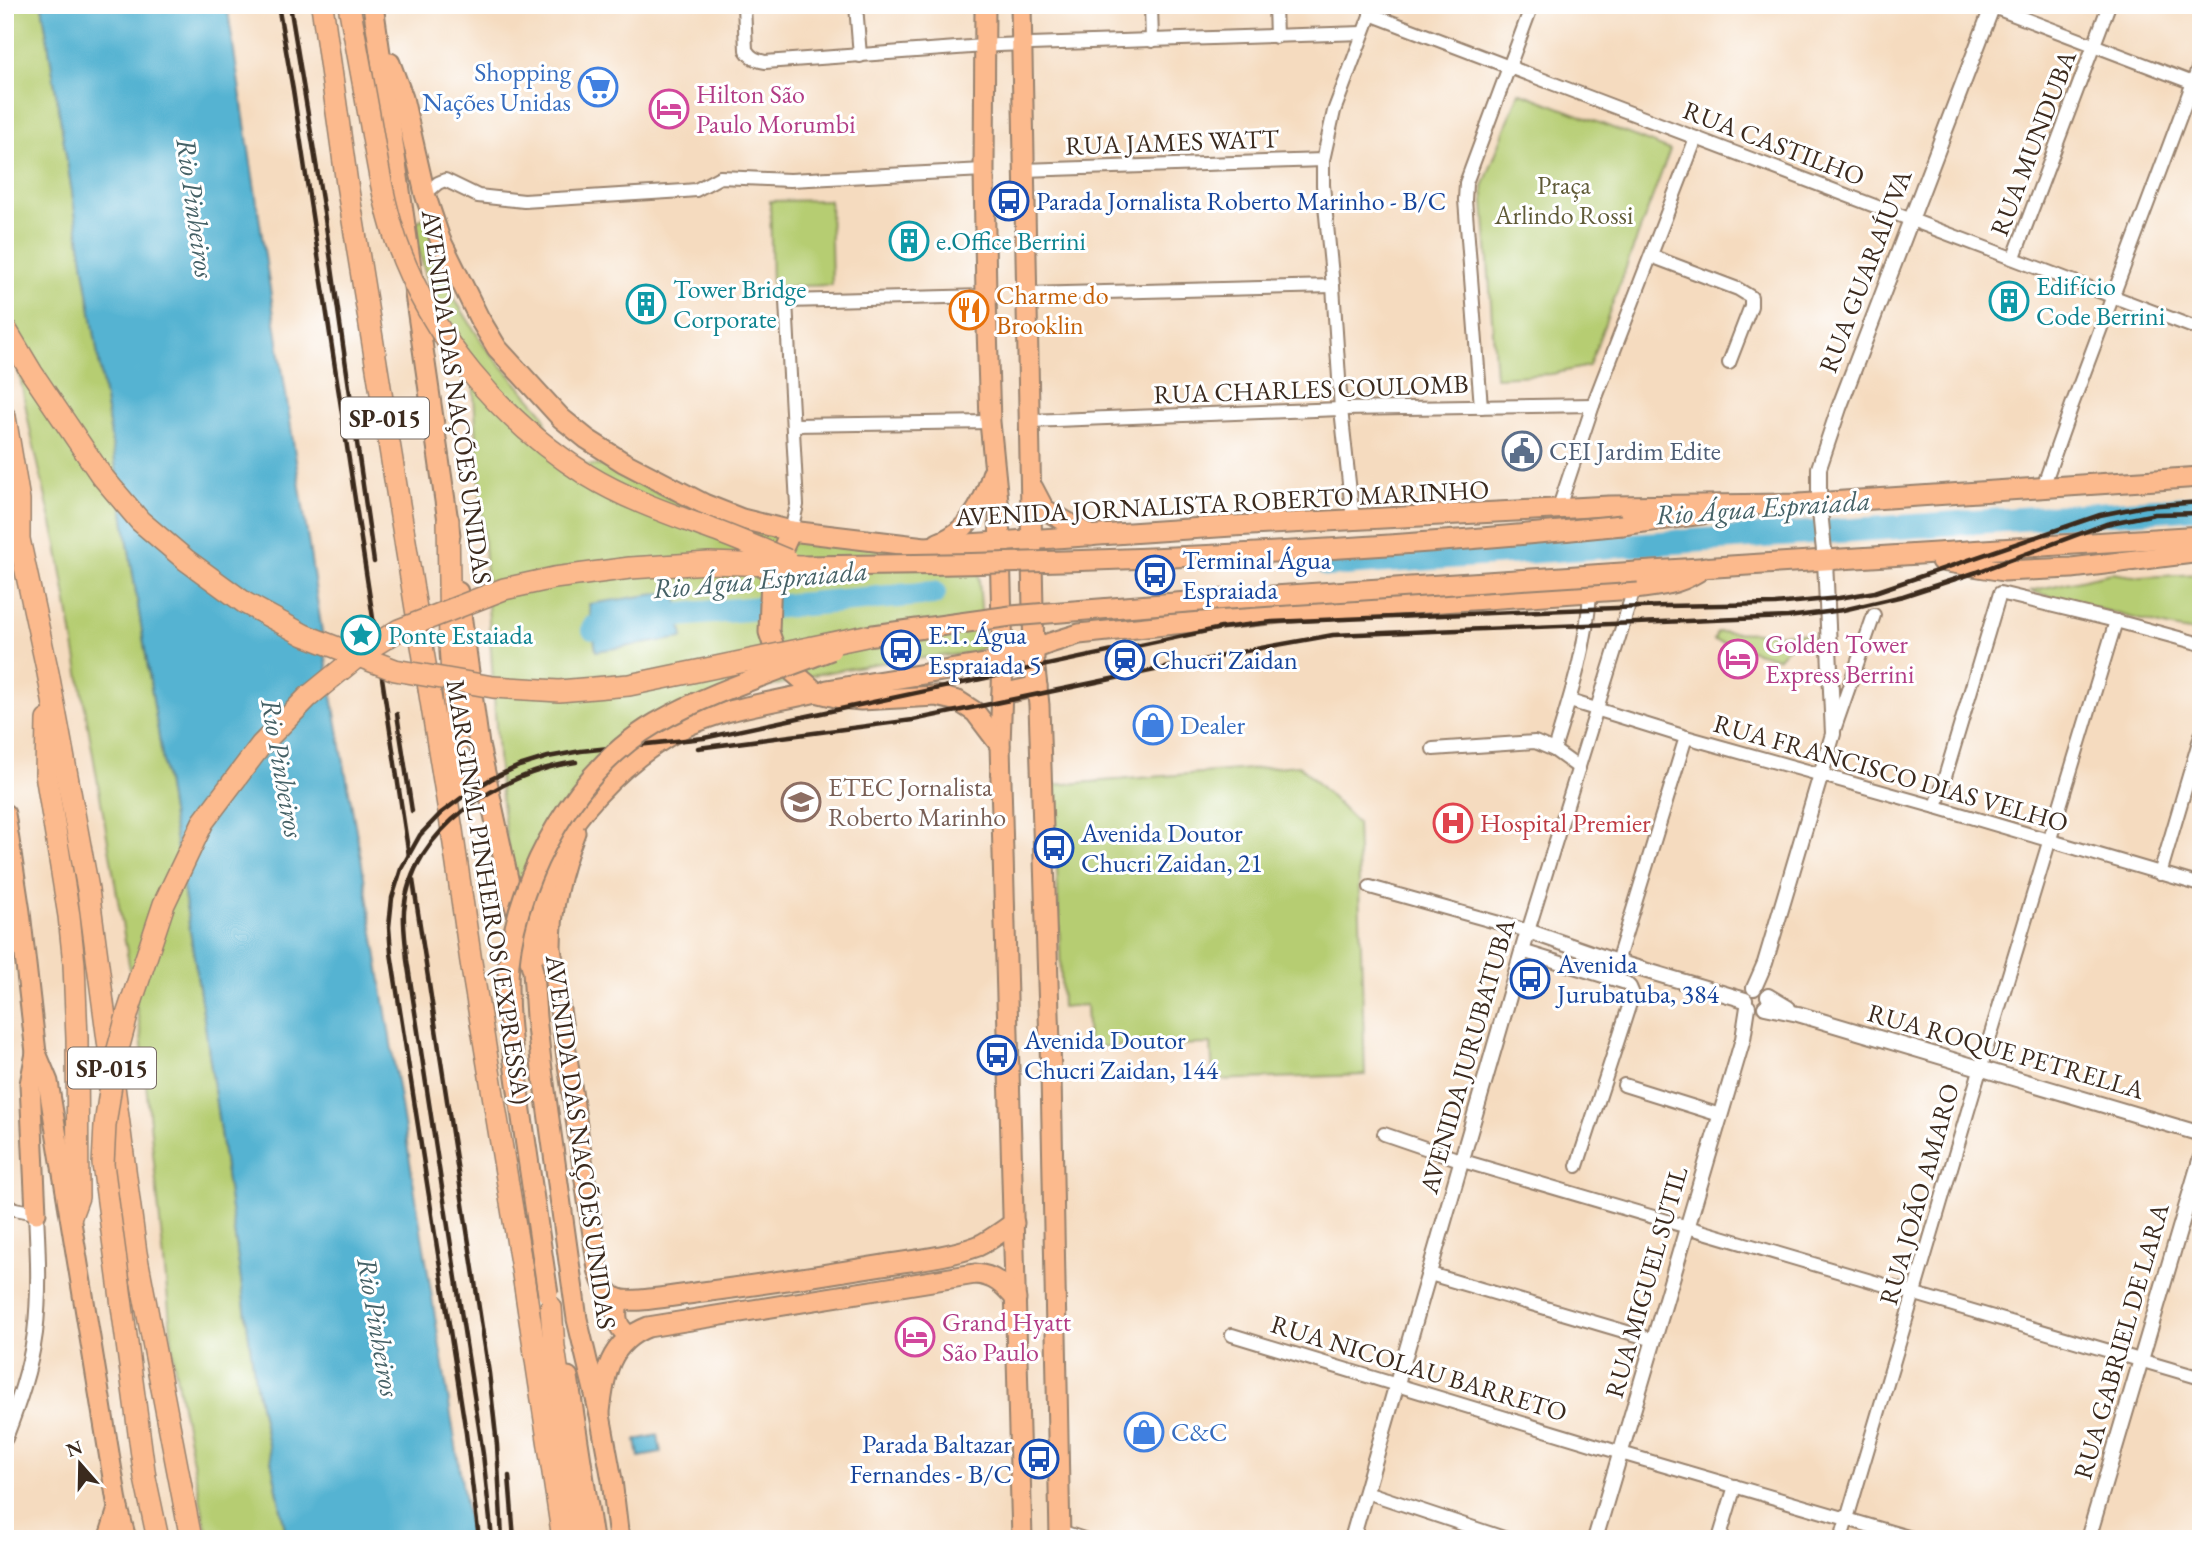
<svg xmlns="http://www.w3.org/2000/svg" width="2206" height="1544" font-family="'EB Garamond',serif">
  <rect width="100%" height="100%" fill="#fff"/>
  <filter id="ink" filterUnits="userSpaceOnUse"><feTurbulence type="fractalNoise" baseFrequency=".0143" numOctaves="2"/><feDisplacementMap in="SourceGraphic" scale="14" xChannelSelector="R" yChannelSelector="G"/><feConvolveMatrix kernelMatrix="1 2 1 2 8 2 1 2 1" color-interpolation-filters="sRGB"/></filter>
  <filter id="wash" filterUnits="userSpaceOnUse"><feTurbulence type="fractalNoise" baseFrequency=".00686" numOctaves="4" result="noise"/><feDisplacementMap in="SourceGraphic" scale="28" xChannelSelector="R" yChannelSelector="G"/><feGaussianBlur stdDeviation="1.57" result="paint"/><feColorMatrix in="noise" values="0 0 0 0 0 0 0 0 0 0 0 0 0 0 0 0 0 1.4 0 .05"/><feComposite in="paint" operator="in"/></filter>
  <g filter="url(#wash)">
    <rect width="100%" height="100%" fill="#f5dbbf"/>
    <!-- green -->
    <g fill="#b6cd72" stroke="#787c48" stroke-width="2">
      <path d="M5,5H42L205,1025L255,1380L287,1539H208L175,1370L141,1034L57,545L31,434L5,299Z"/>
      <path d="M1519,92L1670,150L1589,366L1552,374L1496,377L1483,187Z"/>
      <path d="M830,200L832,285L772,287L770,201Z"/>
      <path d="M424,218L451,293L485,347L543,413L550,437L586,465L609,466L652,490L695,510L806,537L976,540L984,647L971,653L885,662L818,674L723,699L668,723L521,888L512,883L500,786L472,366L434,303L411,224Z"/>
      <path d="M2112,573L2140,577L2201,574V633L2172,628L2030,591Z"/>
      <path d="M1717,632L1813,634L1788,647L1778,658L1714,640Z"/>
      <path d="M1299,765L1357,823L1365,1075L1213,1080L1211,1044L1088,1047L1086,1005L1062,1007L1054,785Z"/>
    </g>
    <!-- water -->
    <g fill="#54b3d2" stroke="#486e78" stroke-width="2">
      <path d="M42,5H227L330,685L361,858L471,1539H287L255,1380L205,1025Z"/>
      <path d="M676,591L683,638L596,651L589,604Z"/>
      <path d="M658,1435L661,1453L639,1457L636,1440Z"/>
    </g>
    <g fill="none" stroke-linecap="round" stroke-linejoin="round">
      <!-- river -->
      <g stroke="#54b3d2" stroke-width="24">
        <path d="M1328,565L2201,507"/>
        <path d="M593,628L679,615L934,593"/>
      </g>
    </g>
  </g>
  <g filter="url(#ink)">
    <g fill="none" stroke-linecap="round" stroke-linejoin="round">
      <defs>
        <g id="minor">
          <path d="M744,5L746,50C751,58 756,60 765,62L998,45L1363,33"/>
          <path d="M856,5L860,56"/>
          <path d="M1151,5L1152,41"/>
          <path d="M1275,5L1276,37"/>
          <path d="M1988,5L2201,86"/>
          <path d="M1370,14L2201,330"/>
          <path d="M1023,170L1323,160"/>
          <path d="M425,194L438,183L445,180L478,196L524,201L684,191L696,190L720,177L790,180L984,170"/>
          <path d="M1651,256L1738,289L1751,297V306L1729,363"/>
          <path d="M2014,257L2109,5"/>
          <path d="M1027,294L1333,286"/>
          <path d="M1481,407L1465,200L1466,183L1532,5"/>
          <path d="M1030,421L1341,409L1593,405"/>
          <path d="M793,425L990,422"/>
          <path d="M2043,487L2072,405L2201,61"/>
          <path d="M1558,510L1593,405L1696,138"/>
          <path d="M1353,520L1341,409L1333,286L1323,185V160L1334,111L1374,5"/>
          <path d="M791,531L797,505L786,301L986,296"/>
          <path d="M1570,701L1686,737L1936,807L2201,885"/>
          <path d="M1834,730L1874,615"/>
          <path d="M1433,749L1535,742L1554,750L1579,768"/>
          <path d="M1554,750C1570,698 1587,646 1590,593"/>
          <path d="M1936,807L2000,593L2116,621L2201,644"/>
          <path d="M2160,874L2201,735"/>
          <path d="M1370,887L1528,931L1634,589"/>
          <path d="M1522,951L1626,983L1630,987L1633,994L1577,1166"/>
          <path d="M1617,962L1686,737"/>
          <path d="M1624,1085L1720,1115"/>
          <path d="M1384,1134L1463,1161L2201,1378"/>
          <path d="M5,1205L15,1209L36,1213"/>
          <path d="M1430,1274L1654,1340"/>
          <path d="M1232,1335L1621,1453L1915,1539"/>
          <path d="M1366,1492L1507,1539"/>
          <path d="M1060,1531L1084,1539"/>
          <path d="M1719,1539L1735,1486"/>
          <path d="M1841,1539L1980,1070L2116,621"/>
        </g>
        <g id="tertiary">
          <path d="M1754,988L1765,963L1833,734L1825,561L1819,501V468L1839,408L1993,5"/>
          <path d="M1768,996L1788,1008"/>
          <path d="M1765,1007L1798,1014L2201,1134"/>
          <path d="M5,1438C18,1404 30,1370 35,1333C40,1293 38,1253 36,1213"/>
          <path d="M1352,1539L1528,931L1617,962L1745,1000"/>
          <path d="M1595,1539L1743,1039L1748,1007"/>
          <path d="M2088,1539L2201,1157"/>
        </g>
        <g id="primary">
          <path d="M985,5L984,170L986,296L990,422L999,511L1003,661L1000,745L1022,1539"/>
          <path d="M1021,5L1034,660L1039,705L1051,1075L1060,1539"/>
          <path d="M1033,488L1044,509L1091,536"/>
          <path d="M1622,525L1702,514"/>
          <path d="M938,543C968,532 984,503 992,474"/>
          <path d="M1941,561L2004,571L2072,568L2201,552"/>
          <path d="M1637,572L2201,536"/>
          <path d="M827,690L1003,661L1050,643L1079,634L1280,613L1634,589C1664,585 1680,585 1705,567"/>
          <path d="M1002,694L1037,686"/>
          <path d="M1000,745L975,712L958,701L936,696L861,700L840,698L816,692L784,664L775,650L769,632L771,574L791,531L925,547L1232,526L1609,506L1799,504L2201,477"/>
          <path d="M575,832C560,871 551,907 551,948L598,1269C601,1281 606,1294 618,1299C633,1304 685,1294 703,1292C763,1284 823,1275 883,1265C914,1260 948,1257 978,1246C991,1240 1002,1231 1014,1223"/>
          <path d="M619,1299C615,1315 615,1326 629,1336"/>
          <path d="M600,1412C604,1375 609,1342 648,1327L975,1274C994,1275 1004,1285 1016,1299"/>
        </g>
        <g id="trunk">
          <path d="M373,5L450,535"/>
          <path d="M390,63L403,98L425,194L440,239L479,318L497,348L561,418L587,439L623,462L704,504L742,519L791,531"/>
          <path d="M458,592L479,745L510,888L533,971L536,1017L541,1062L577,1319L600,1415L612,1480L619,1539"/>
          <path d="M5,814L20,912L36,1053L48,1082L118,1508L126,1539"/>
          <path d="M534,956C536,934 537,909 543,887C559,824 624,759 681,729C722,708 772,703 816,692"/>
          <path d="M36,1053L30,1084L36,1213"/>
          <path d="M568,1377L593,1539"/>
          <path d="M111,1539L110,1534L118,1509"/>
        </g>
        <g id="motorway">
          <path d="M322,5L347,184L452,830L471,962L525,1287L563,1539"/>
          <path d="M5,417L19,500V539L48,673L88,889L136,1253L191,1539"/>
          <path d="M448,520L450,645L456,732L454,789"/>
          <path d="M47,720L46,774L69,916L74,964L77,1039L78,1197L71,1216"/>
          <path d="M551,1307L554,1347L582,1539"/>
          <path d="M145,1478L158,1539"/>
        </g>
      </defs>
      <!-- minor casing -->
      <use href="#minor" stroke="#98826e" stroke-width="16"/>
      <!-- tertiary casing -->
      <use href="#tertiary" stroke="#98826e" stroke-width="18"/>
      <!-- primary casing -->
      <use href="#primary" stroke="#98826e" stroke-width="23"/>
      <!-- trunk casing -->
      <use href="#trunk" stroke="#98826e" stroke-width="23"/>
      <!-- motorway casing -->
      <use href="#motorway" stroke="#98826e" stroke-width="24"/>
      <!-- minor -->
      <use href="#minor" stroke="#fff" stroke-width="12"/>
      <!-- tertiary -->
      <use href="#tertiary" stroke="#fff" stroke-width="14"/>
      <!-- primary -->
      <use href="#primary" stroke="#fcba8d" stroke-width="19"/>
      <!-- trunk -->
      <use href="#trunk" stroke="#fcba8d" stroke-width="19"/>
      <!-- motorway -->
      <use href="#motorway" stroke="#fcba8d" stroke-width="21"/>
      <!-- rail -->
      <g stroke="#3b2a1e" stroke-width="4.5">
        <path d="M278,5L293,90L409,856"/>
        <path d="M290,5L324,212L374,562"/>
        <path d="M397,714L412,811"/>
        <path d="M698,748L913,720L1261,648L1333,635L1788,617L1843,610L1903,596L1977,572L2106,524L2155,514L2201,513"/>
        <path d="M413,880L489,1373L497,1445L502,1539"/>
        <path d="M509,1476L514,1539"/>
        <path d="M479,1539L466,1433L391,953L389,927L392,898L401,869L420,835L441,813L468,793L491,779L519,766L548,757L581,751L704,738L1221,628L1272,622L1666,606L1775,604L1839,598L1875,592L2100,515L2145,506L2201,502"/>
        <path d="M492,1539L483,1454L407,960C406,944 403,927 404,911C410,829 502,772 576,762"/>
      </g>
      <defs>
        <g id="primary-bridge">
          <path d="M802,566C1076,564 1350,553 1622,525"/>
          <path d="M866,636L1011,616L1213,600L1637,572"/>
        </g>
        <path id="trunk-bridge" d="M548,1294C539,1233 530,1172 521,1111C514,1062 505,1012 509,963C518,873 577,769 656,723C708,693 775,672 831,650"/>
        <g id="motorway-bridge">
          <path d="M349,5C356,44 363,82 370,120C377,161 383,201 396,240C430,337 500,420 587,475C626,499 670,514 713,530C738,539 763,550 787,560"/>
          <path d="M5,328L32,373L101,475L140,521L186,560L245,603L304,635L395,670L493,687L559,691L629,685L866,636"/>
          <path d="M145,1478L103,1164L105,1125L114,1064L128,1012L164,904L203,822L261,745L308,697L363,652L399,630L504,589L554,578L630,568L709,563L802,566"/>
        </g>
      </defs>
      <!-- primary-bridge casing -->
      <use href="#primary-bridge" stroke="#98826e" stroke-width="23" stroke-linecap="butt"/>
      <!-- trunk-bridge casing -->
      <use href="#trunk-bridge" stroke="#98826e" stroke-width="23" stroke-linecap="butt"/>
      <!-- motorway-bridge casing -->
      <use href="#motorway-bridge" stroke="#98826e" stroke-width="24" stroke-linecap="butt"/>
      <!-- primary-bridge -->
      <use href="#primary-bridge" stroke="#fcba8d" stroke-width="19"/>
      <!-- trunk-bridge -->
      <use href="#trunk-bridge" stroke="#fcba8d" stroke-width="19"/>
      <!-- motorway-bridge -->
      <use href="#motorway-bridge" stroke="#fcba8d" stroke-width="21"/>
    </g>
  </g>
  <!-- icons -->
  <defs>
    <symbol id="supermarket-ring" viewBox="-11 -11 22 22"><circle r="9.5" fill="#fff" stroke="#3f7fe0" stroke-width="1.5"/><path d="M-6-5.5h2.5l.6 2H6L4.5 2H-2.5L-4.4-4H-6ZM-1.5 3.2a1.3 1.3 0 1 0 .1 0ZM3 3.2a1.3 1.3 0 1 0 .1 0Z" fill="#3f7fe0"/></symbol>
    <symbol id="hotel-ring" viewBox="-11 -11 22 22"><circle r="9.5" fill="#fff" stroke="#d1479c" stroke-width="1.5"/><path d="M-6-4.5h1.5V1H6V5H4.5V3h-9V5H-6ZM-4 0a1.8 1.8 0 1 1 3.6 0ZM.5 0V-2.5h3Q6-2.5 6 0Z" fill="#d1479c"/></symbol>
    <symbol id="bus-ring" viewBox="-11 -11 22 22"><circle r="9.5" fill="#fff" stroke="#1a4fb4" stroke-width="1.5"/><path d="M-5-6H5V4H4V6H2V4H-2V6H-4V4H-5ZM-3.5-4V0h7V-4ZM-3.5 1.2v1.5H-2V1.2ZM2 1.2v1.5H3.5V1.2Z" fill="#1a4fb4"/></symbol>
    <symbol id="building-ring" viewBox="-11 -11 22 22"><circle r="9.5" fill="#fff" stroke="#0f9aa8" stroke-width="1.5"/><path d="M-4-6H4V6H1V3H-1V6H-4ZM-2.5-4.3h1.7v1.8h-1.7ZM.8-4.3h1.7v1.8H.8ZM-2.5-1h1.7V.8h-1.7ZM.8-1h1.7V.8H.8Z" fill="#0f9aa8"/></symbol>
    <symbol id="restaurant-ring" viewBox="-11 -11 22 22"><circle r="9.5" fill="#fff" stroke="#e8710a" stroke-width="1.5"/><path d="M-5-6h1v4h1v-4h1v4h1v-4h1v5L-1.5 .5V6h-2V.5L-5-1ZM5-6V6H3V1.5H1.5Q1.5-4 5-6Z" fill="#e8710a"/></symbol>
    <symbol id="civic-ring" viewBox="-11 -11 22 22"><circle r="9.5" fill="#fff" stroke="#5c6f8a" stroke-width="1.5"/><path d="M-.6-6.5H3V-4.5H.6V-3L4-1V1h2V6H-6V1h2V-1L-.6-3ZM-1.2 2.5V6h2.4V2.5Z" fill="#5c6f8a"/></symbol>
    <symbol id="sight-ring" viewBox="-11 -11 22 22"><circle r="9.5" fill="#fff" stroke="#0f9aa8" stroke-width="1.5"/><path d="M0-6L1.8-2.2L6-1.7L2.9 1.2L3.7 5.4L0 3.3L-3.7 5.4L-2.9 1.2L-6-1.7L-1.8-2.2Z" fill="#0f9aa8"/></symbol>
    <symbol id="station-ring" viewBox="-11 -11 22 22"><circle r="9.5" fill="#fff" stroke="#1a4fb4" stroke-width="1.5"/><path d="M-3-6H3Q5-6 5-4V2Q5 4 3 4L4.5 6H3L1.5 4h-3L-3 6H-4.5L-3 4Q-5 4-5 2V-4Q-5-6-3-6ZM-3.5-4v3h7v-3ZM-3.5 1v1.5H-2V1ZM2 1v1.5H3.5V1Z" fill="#1a4fb4"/></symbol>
    <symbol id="shop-ring" viewBox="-11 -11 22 22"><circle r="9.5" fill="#fff" stroke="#3f7fe0" stroke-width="1.5"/><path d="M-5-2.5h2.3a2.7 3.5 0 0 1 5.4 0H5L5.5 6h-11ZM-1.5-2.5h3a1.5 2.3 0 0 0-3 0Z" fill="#3f7fe0"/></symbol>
    <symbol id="university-ring" viewBox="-11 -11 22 22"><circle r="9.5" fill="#fff" stroke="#8d6e63" stroke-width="1.5"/><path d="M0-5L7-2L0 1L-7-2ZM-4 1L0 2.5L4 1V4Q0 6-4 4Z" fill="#8d6e63"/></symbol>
    <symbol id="hospital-ring" viewBox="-11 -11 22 22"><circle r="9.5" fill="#fff" stroke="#e0444e" stroke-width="1.5"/><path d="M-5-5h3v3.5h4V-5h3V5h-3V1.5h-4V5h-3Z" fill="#e0444e"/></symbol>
  </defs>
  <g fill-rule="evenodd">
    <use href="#supermarket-ring" x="576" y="65" width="44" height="44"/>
    <use href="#hotel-ring" x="647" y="87" width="44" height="44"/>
    <use href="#bus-ring" x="987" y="179" width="44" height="44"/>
    <use href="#building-ring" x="887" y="219" width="44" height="44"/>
    <use href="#building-ring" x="1987" y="279" width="44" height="44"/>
    <use href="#building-ring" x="624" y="282" width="44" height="44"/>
    <use href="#restaurant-ring" x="947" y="288" width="44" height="44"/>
    <use href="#civic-ring" x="1500" y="429" width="44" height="44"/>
    <use href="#bus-ring" x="1133" y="553" width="44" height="44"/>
    <use href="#sight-ring" x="339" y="613" width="44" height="44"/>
    <use href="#bus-ring" x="879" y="628" width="44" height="44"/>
    <use href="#hotel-ring" x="1716" y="637" width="44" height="44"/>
    <use href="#station-ring" x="1103" y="638" width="44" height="44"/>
    <use href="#shop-ring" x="1131" y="703" width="44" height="44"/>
    <use href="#university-ring" x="779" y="780" width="44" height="44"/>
    <use href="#hospital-ring" x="1431" y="801" width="44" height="44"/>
    <use href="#bus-ring" x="1032" y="826" width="44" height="44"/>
    <use href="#bus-ring" x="1508" y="957" width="44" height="44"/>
    <use href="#bus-ring" x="975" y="1033" width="44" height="44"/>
    <use href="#hotel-ring" x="893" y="1315" width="44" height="44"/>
    <use href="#shop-ring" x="1122" y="1410" width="44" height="44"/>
    <use href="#bus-ring" x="1017" y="1437" width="44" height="44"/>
  </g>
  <g text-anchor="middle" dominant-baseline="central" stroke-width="6" stroke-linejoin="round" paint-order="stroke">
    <!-- shield labels -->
    <g fill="#fff" stroke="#766a62" stroke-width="2">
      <rect x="341" y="397.5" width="88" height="41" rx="5"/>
      <rect x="68" y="1047.5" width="88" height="41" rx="5"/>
    </g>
    <g font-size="24" font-weight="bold" fill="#3b2a1e">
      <text x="385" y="418">SP-015</text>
      <text x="112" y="1068">SP-015</text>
    </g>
    <!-- shop labels -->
    <g font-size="26" fill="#366cbe" stroke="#fff" text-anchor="start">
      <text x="571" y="72" text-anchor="end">Shopping<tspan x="571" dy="30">Nações Unidas</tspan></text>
      <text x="1180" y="725">Dealer</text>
      <text x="1171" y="1432">C&amp;C</text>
    </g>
    <!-- hotel labels -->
    <g font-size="26" fill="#b23c85" stroke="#fff" text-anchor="start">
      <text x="696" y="94">Hilton São<tspan x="696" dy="30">Paulo Morumbi</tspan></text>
      <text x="1765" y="644">Golden Tower<tspan x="1765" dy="30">Express Berrini</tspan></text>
      <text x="942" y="1322">Grand Hyatt<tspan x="942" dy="30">São Paulo</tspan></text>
    </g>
    <!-- street labels -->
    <g font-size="26" fill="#3b2a1e" stroke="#fff">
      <text transform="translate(1172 142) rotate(-2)">RUA JAMES WATT</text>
      <text transform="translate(1774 143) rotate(21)">RUA CASTILHO</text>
      <text transform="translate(2033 143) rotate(-69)">RUA MUNDUBA</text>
      <text transform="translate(1865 271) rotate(-69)">RUA GUARAÍUVA</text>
      <text transform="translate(1311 389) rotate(-2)">RUA CHARLES COULOMB</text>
      <text transform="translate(457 397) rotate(82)">AVENIDA DAS NAÇÕES UNIDAS</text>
      <text transform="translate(1222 503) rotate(-3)">AVENIDA JORNALISTA ROBERTO MARINHO</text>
      <text transform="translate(1891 773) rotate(16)">RUA FRANCISCO DIAS VELHO</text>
      <text transform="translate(489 892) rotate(81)">MARGINAL PINHEIROS (EXPRESSA)</text>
      <text transform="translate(2006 1051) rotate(16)">RUA ROQUE PETRELLA</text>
      <text transform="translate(1467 1056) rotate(-74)">AVENIDA JURUBATUBA</text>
      <text transform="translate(581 1142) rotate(82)">AVENIDA DAS NAÇÕES UNIDAS</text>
      <text transform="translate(1919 1194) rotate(-74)">RUA JOÃO AMARO</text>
      <text transform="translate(1646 1282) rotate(-74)">RUA MIGUEL SUTIL</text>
      <text transform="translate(2121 1341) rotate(-74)">RUA GABRIEL DE LARA</text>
      <text transform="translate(1419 1368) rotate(17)">RUA NICOLAU BARRETO</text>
    </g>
    <!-- park labels -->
    <g font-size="26" fill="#605b37" stroke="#fff">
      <text x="1564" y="185">Praça<tspan x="1564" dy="30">Arlindo Rossi</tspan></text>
    </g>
    <!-- transit labels -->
    <g font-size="26" fill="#164399" stroke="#fff" text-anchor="start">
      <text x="1036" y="201">Parada Jornalista Roberto Marinho - B/C</text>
      <text x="1182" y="560">Terminal Água<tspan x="1182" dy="30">Espraiada</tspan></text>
      <text x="928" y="635">E.T. Água<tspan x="928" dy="30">Espraiada 5</tspan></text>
      <text x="1152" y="660">Chucri Zaidan</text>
      <text x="1081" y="833">Avenida Doutor<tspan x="1081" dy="30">Chucri Zaidan, 21</tspan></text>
      <text x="1557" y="964">Avenida<tspan x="1557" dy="30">Jurubatuba, 384</tspan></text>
      <text x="1024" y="1040">Avenida Doutor<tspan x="1024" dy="30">Chucri Zaidan, 144</tspan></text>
      <text x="1012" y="1444" text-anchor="end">Parada Baltazar<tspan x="1012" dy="30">Fernandes - B/C</tspan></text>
    </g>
    <!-- culture labels -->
    <g font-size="26" fill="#0d838f" stroke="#fff" text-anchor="start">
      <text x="936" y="241">e.Office Berrini</text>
      <text x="2036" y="286">Edifício<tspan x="2036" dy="30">Code Berrini</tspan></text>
      <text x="673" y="289">Tower Bridge<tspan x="673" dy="30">Corporate</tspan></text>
      <text x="388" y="635">Ponte Estaiada</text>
    </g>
    <!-- food labels -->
    <g font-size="26" fill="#c56008" stroke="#fff" text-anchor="start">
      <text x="996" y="295">Charme do<tspan x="996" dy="30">Brooklin</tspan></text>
    </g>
    <!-- service labels -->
    <g font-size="26" fill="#4e5e75" stroke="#fff" text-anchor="start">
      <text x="1549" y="451">CEI Jardim Edite</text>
    </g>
    <!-- education labels -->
    <g font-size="26" fill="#785e54" stroke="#fff" text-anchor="start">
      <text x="828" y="787">ETEC Jornalista<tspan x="828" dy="30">Roberto Marinho</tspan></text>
    </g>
    <!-- health labels -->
    <g font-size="26" fill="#be3a42" stroke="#fff" text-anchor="start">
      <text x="1480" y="823">Hospital Premier</text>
    </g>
    <!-- water labels -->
    <g font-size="28" font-style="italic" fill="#456166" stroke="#fff">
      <text transform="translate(196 208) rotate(82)">Rio Pinheiros</text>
      <text transform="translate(1763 507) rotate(-4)">Rio Água Espraiada</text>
      <text transform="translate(760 579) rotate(-5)">Rio Água Espraiada</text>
      <text transform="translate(283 768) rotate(80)">Rio Pinheiros</text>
      <text transform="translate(379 1327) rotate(80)">Rio Pinheiros</text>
    </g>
  </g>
  <!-- margin -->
  <rect width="2206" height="1544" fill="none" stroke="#fff" stroke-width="28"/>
  <!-- north arrow -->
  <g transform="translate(80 1464) rotate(340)" stroke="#ffffff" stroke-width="5" paint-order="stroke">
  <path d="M0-5L12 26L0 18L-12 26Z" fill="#3b2a1e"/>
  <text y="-10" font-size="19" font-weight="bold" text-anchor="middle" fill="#3b2a1e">N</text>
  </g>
</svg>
